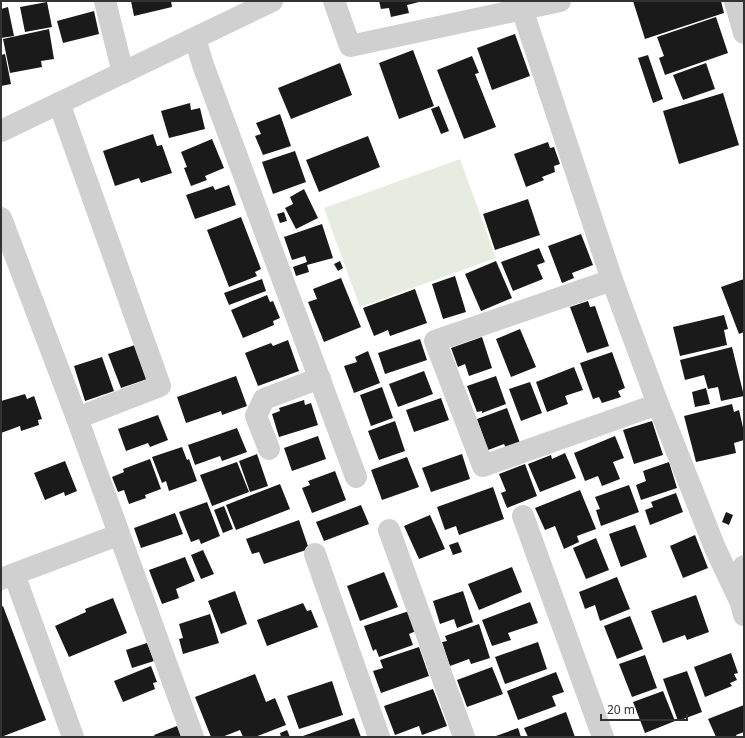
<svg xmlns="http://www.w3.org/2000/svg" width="745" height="738" font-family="'Noto Sans',sans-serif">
  <rect width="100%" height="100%" fill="#fff"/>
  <!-- green -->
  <path fill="#e6ecdf" d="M460,159L496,258L360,307L324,208Z"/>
  <!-- building -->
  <g fill="#1a1a1a">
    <path d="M131,1H171L172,7L134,16Z"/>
    <path d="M379,1H419V2L407,5L409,13L391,17L389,8L381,9Z"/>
    <path d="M633,1H721L724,13L645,39Z"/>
    <path d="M47,2L52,27L25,32L20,7Z"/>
    <path d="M8,7L14,36L1,38V9Z"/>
    <path d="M94,11L99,34L63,43L57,21Z"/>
    <path d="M716,17L728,53L665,75L659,58L664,56L657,37Z"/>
    <path d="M49,29L54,59L41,61L42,67L10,73L3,39Z"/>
    <path d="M515,34L530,76L492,90L477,48Z"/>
    <path d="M413,50L434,106L399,119L379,63Z"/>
    <path d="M5,54L11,84L1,86V55Z"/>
    <path d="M648,55L663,99L653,103L638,58Z"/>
    <path d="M472,56L479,73L475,74L496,127L464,139L437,70Z"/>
    <path d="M340,63L352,95L291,119L278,88Z"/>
    <path d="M706,63L715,89L683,100L673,75Z"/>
    <path d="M723,93L739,145L679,164L663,111Z"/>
    <path d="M190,103L191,110L200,108L205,129L169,138L161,111Z"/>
    <path d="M439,106L449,131L441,134L431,109Z"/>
    <path d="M280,114L291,146L263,155L255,136L261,134L256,123Z"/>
    <path d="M153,134L157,146L162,145L172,173L141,183L139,178L115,186L103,151Z"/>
    <path d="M368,136L380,167L319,192L306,160Z"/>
    <path d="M212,139L224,168L205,176L207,180L191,186L184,168L187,167L181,152Z"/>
    <path d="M548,142L550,148L554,147L560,164L554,166L555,172L542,177L544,180L526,187L514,154Z"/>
    <path d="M295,151L306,182L273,194L262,162Z"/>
    <path d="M229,185L236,205L195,219L186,195L213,186L215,190Z"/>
    <path d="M304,189L318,218L296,229L285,208L293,204L290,197Z"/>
    <path d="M528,199L540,235L495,250L483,214Z"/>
    <path d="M284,212L287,221L280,223L277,214Z"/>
    <path d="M241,217L261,269L255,272L257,276L229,287L207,230Z"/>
    <path d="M322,224L333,258L307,265L309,272L296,276L293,267L307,262L305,256L292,260L284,237Z"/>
    <path d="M581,234L593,265L572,273L574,278L562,283L548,246Z"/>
    <path d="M539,248L545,262L537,265L543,279L513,291L501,262Z"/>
    <path d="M340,261L343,268L338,271L334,264Z"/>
    <path d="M496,261L512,298L481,311L465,274Z"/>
    <path d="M455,276L466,312L443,319L432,284Z"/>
    <path d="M341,278L361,327L324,342L308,302L317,299L313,289Z"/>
    <path d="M262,279L266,291L229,305L224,293Z"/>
    <path d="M744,279V332L739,334L721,287Z"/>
    <path d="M415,289L427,323L390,336L388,330L374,336L363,308Z"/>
    <path d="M267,295L270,302L273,301L280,318L273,321L274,325L243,338L231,310Z"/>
    <path d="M588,301L590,307L595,306L609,346L587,353L570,307Z"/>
    <path d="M724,315L728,329L724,330L727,345L680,356L673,327Z"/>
    <path d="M520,329L536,367L511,377L496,339Z"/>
    <path d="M482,337L492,368L469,376L465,364L458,367L451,348Z"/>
    <path d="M420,339L427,360L385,374L378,353Z"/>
    <path d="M288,340L299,371L258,386L245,353L271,343L273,346Z"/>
    <path d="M138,344L150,378L121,388L108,354Z"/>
    <path d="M732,347L744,396L721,401L718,387L708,389L704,375L685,380L680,360Z"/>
    <path d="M368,351L380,383L354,393L344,366L357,362L355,357Z"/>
    <path d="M612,352L625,388L618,391L621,397L602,403L599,397L593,399L580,363Z"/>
    <path d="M102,357L114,391L85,401L74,366Z"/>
    <path d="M574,367L583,390L565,396L568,404L547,412L536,382Z"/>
    <path d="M424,371L433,394L398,407L389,384Z"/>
    <path d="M236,376L247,406L222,415L221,411L186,423L177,397Z"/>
    <path d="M496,376L506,404L482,413V411L477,412L467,386Z"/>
    <path d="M530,382L542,413L521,421L509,389Z"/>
    <path d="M382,387L393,418L371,426L360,395Z"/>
    <path d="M706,388L710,404L695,407L692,392Z"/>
    <path d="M25,394L27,399L34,396L42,419L38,420L39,425L21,431L20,426L1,433V401Z"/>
    <path d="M441,398L449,420L414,432L406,410Z"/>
    <path d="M304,400L305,405L311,403L318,425L279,437L272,414L280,411L279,408Z"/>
    <path d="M732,404L734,412L739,410L744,432V440L734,443L736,453L696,462L684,416Z"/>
    <path d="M507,408L520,443L506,448L504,444L488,450L477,419Z"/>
    <path d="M158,415L168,440L150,447L148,443L126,451L118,429Z"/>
    <path d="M395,421L405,451L379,460L368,431Z"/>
    <path d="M652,421L663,455L634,464L623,430Z"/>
    <path d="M237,428L247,452L222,461L220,456L195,465L188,445Z"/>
    <path d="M318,436L326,459L292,471L284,448Z"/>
    <path d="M615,436L624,458L613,462L620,479L602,486L598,476L585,481L574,453Z"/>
    <path d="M182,447L187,460L189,459L197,481L169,491L166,481L162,483L152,457Z"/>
    <path d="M565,453L576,478L540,492L528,464L551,455L552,459Z"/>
    <path d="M257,454L268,486L250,492L239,461Z"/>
    <path d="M462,454L470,479L431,492L422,468Z"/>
    <path d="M407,457L419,487L382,500L371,470Z"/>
    <path d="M150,459L161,489L145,495L146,498L129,504L124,490L118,492L112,477L124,472L123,469Z"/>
    <path d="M65,461L77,491L65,496L64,492L45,500L34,473Z"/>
    <path d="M237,462L249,492L212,506L200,475Z"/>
    <path d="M669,462L677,488L641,500L636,485L646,481L643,471Z"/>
    <path d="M525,464L537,496L507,508L501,493L506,491L499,474Z"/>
    <path d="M335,471L346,500L312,513L302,488L310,485L308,481Z"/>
    <path d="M280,484L290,509L236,530L226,505Z"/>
    <path d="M629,485L639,512L601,526L596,510L600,509L595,497Z"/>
    <path d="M493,487L504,519L459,535L456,526L445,530L437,507Z"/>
    <path d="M580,490L596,529L577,536L579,542L564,549L555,526L545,530L535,508Z"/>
    <path d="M676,493L683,512L650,525L645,510L653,507L651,502Z"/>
    <path d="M207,502L220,536L201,544L199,539L191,542L179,512Z"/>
    <path d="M361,505L369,524L324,541L316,522Z"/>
    <path d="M224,506L233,529L223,533L214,510Z"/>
    <path d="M726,512L733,515L729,525L722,522Z"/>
    <path d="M175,513L183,534L141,548L134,528Z"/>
    <path d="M430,515L445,549L419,559L404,526Z"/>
    <path d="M299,520L309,549L264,564L259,552L252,554L246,539Z"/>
    <path d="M635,525L647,557L621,567L609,534Z"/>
    <path d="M695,535L708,568L683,578L670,546Z"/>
    <path d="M596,538L609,570L586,579L573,548Z"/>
    <path d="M458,542L462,552L453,555L449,545Z"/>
    <path d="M203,550L214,574L201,579L191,555Z"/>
    <path d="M185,557L195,581L176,589L179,598L162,604L149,570Z"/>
    <path d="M512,567L522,592L479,610L468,584Z"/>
    <path d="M384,572L398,607L360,621L347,586Z"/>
    <path d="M617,577L630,609L600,621L595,605L585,609L579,592Z"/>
    <path d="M235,591L247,624L221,634L208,601Z"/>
    <path d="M463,591L473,622L457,628L454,619L440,624L433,601Z"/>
    <path d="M696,595L709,632L687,640L685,635L663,643L651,611Z"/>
    <path d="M113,598L127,633L69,657L55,626L86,612L85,609Z"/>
    <path d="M530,602L538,623L508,633L511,640L492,646L482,620Z"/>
    <path d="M303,603L307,611L311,610L318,627L267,646L257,620Z"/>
    <path d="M3,606L46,720L1,737V607Z"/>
    <path d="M409,611L416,631L409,634L413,645L379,657L376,649L373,651L364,626Z"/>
    <path d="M210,614L219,643L183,654L179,639L183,638L179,624Z"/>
    <path d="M630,616L643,649L617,659L604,626Z"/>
    <path d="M479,624L490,658L471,664L469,659L450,666L442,642L447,641L445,636Z"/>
    <path d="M538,642L547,669L505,684L495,657Z"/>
    <path d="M147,643L154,661L132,668L126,650Z"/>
    <path d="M419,647L429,676L381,693L373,671L383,668L380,660Z"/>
    <path d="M731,653L738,673L734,674L737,680L730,683L732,686L705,697L694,667Z"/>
    <path d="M645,655L657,688L632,697L619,664Z"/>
    <path d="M151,666L157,682L153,683L155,689L123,702L114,681Z"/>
    <path d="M492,667L503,694L467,707L457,680Z"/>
    <path d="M687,671L702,712L678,721L663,679Z"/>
    <path d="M556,672L564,692L552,696L556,706L518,720L507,691Z"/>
    <path d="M255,674L266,702L275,698L286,725L255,737H243L240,730L222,737H211L195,697Z"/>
    <path d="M332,681L343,715L299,729L287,696Z"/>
    <path d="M433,689L447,726L422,735L419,726L395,735L384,706Z"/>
    <path d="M663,691L675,721L645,733L633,702Z"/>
    <path d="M744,705V732L736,735L737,737H716L708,719Z"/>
    <path d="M566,712L575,737H528L524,728Z"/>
    <path d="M354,718L361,737H300Z"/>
    <path d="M177,726L181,737H155L154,735Z"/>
    <path d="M518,728L521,737H493Z"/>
    <path d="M287,730L290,737H281L280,733Z"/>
  </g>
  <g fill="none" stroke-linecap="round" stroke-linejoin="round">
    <!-- minor -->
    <g stroke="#d0d0d0" stroke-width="22">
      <path d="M105,1L123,73"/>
      <path d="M334,1L350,46L560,1"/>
      <path d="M735,1L744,33"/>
      <path d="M522,9L612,280L658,404L715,548L741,603L744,615"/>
      <path d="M195,38L203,65L356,477"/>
      <path d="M59,103L160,386L77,418"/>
      <path d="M1,131L272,1"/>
      <path d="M1,218L77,418L193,737"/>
      <path d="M612,280L435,341L483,466L658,404"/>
      <path d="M269,449L256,416L264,399L320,378"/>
      <path d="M523,516L603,737"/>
      <path d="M389,530L464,737"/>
      <path d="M315,554L379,737"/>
      <path d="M14,574L73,737"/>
      <path d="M1,579L118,535"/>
      <path d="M741,601L744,566"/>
    </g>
  </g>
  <!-- border -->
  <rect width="745" height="738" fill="none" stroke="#333333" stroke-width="4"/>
  <!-- scale -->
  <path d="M601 714v6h86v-6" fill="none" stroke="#333333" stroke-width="2"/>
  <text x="607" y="714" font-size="12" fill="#333333" stroke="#ffffff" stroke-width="3" paint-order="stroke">20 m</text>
</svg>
